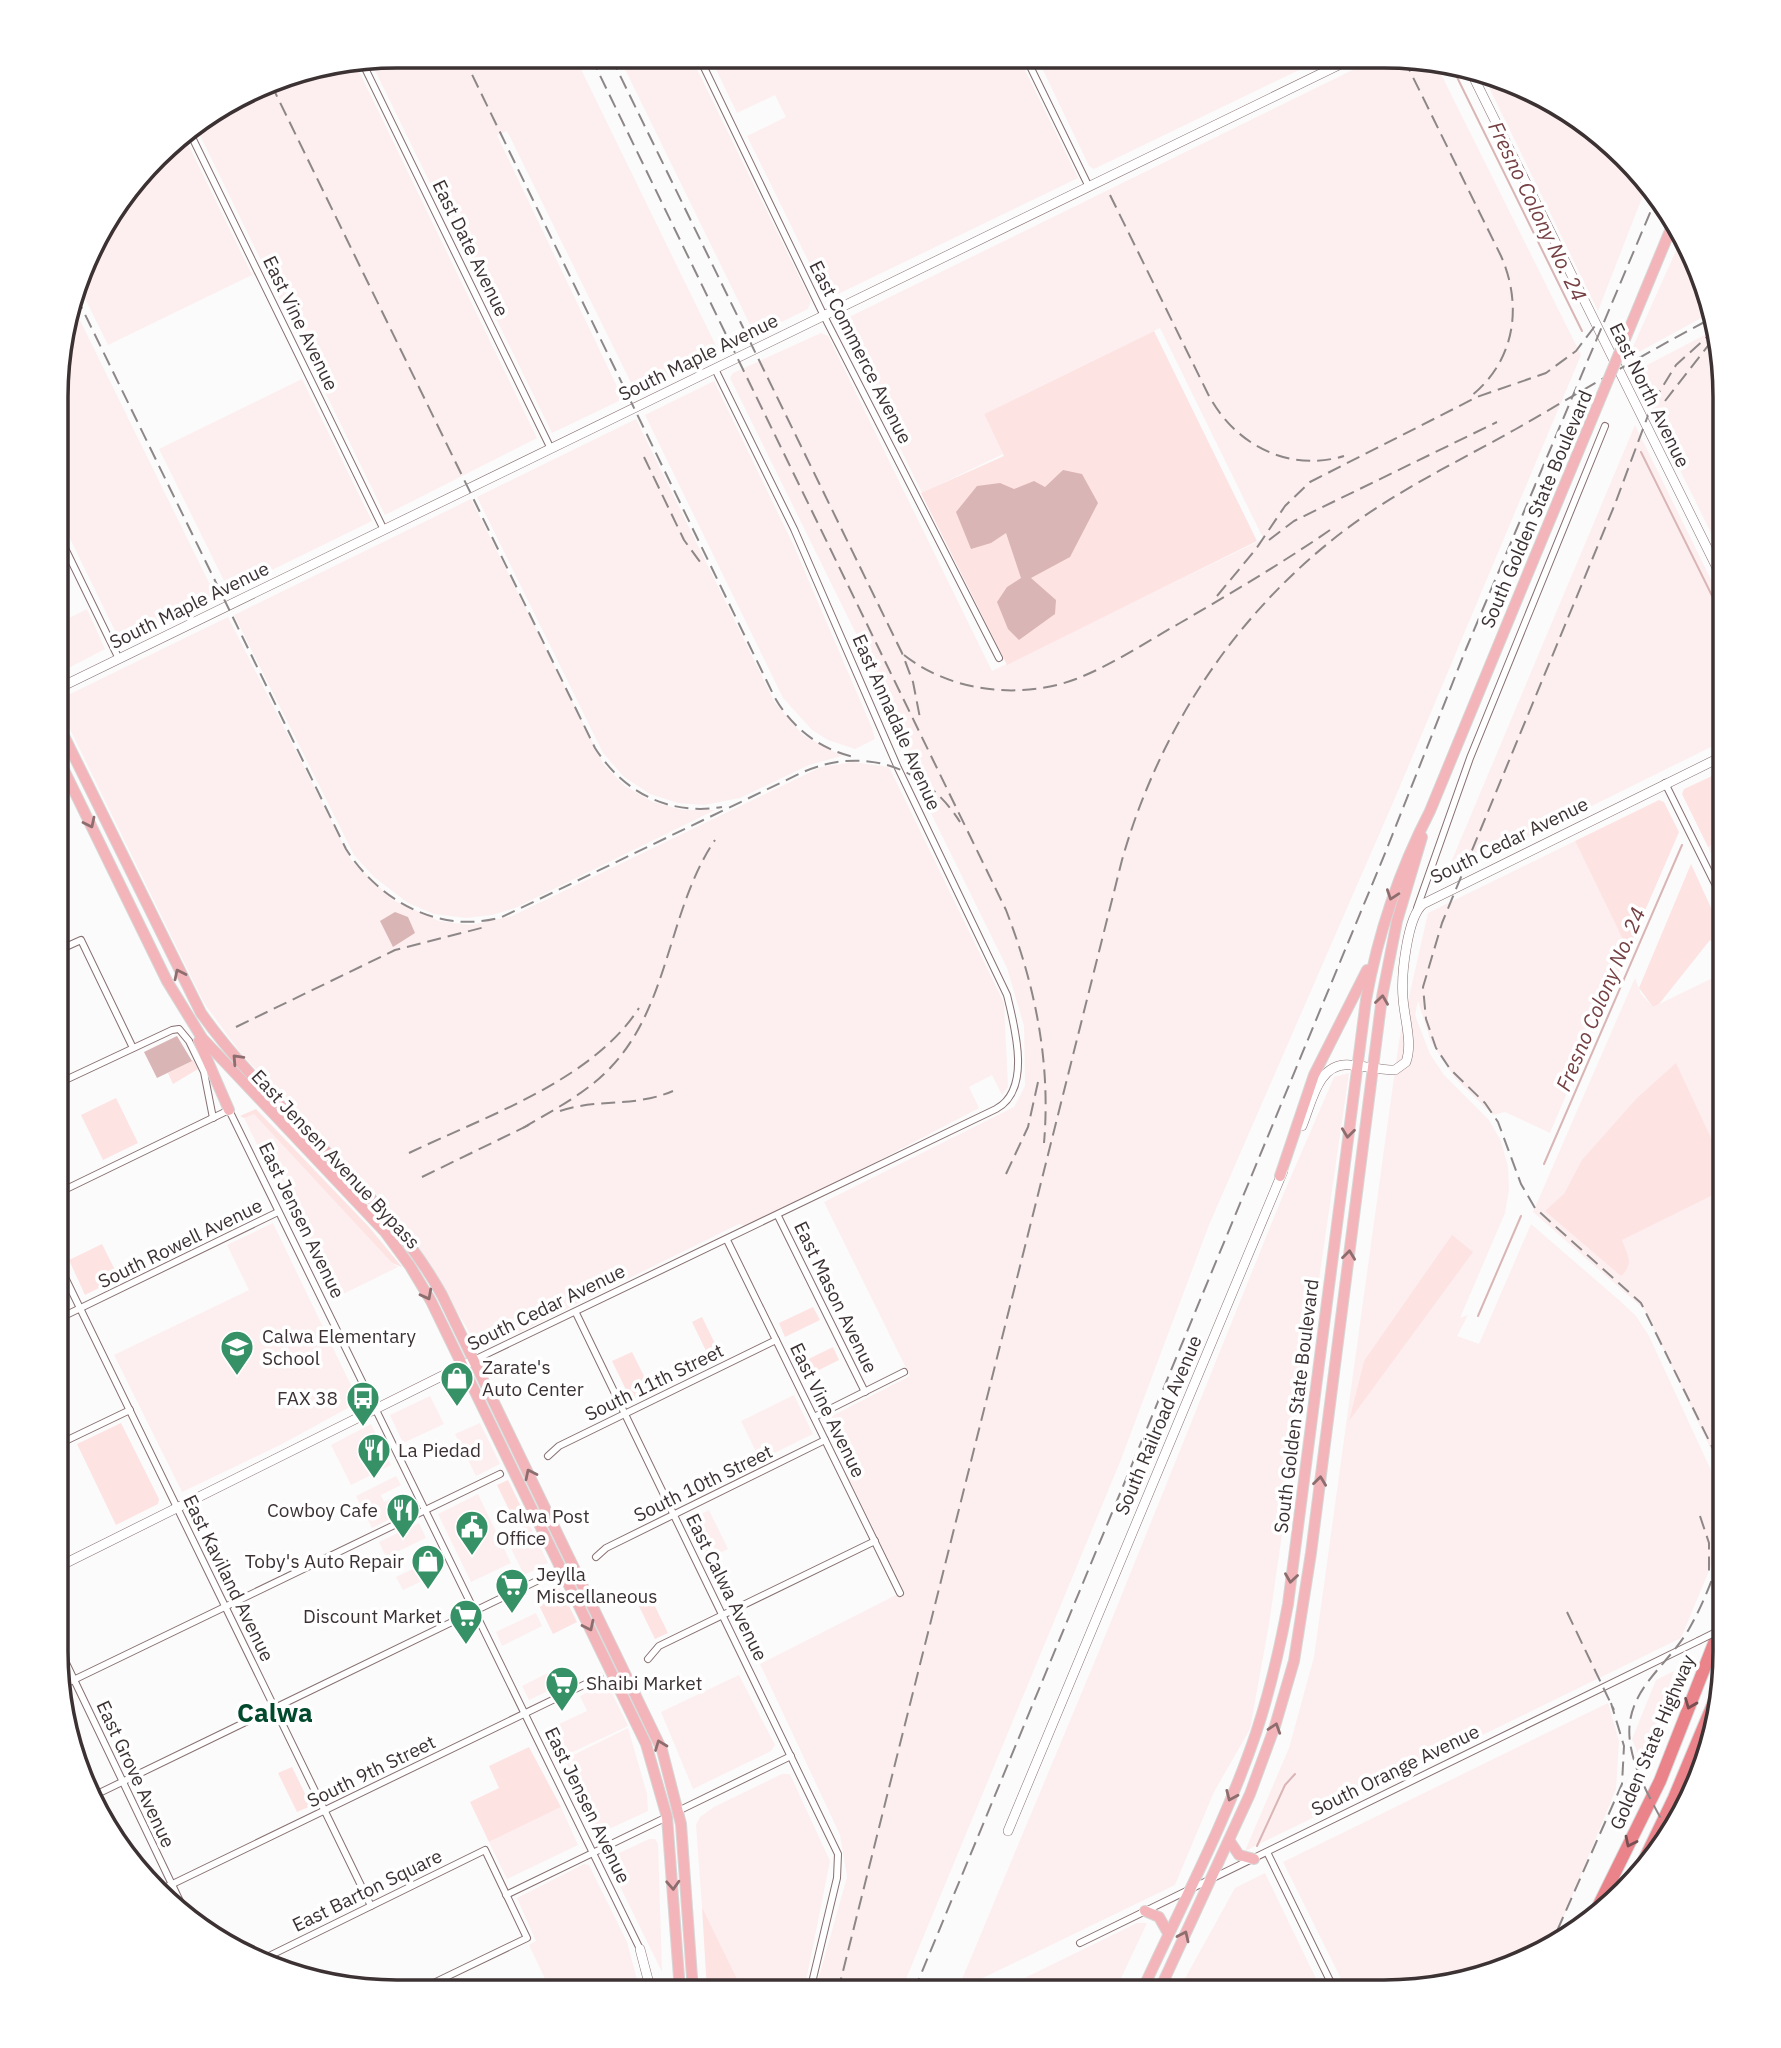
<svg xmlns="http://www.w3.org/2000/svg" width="1781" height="2048" font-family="'IBM Plex Sans',sans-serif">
  <rect width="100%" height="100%" fill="#fbfbfb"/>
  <!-- built -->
  <g fill="#fdefef">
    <path d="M397,56L575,57L719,352L636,393L507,131L497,135L623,399L552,433L370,60Z"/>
    <path d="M619,57H691L811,301L808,309L755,335Z"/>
    <path d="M710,57L1019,58L1078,178L836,295L823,291L747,136L786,117L775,95L737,113Z"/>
    <path d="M1034,58L1322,59L1094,169L1089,166L1040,64L1037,65Z"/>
    <path d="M1375,59L1434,60L1581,355L1395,798L1209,1225L1120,1462L901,1991H815L847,1877L840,1835L760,1664L904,1591L847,1475L852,1473L827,1422L828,1418L910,1376L824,1202L1014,1107L1025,1086L1024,1026L1007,968L890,730L896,715L730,378L733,373L821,333L828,336L992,671L1261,540L1263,538L1160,328L984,414L1003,454L922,493L839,322Z"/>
    <path d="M355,63L537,438L385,515L196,127L287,74Z"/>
    <path d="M1482,73L1514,82L1574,114L1645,190L1598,311Z"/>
    <path d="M183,134L252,275L108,345L79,286L102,227L173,140Z"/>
    <path d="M1683,235L1714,311L1628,358Z"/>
    <path d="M72,304L216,597L123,642L119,639L62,522V331Z"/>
    <path d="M1716,329L1725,397V553L1722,555L1632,373Z"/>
    <path d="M302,379L372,521L229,591L159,449Z"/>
    <path d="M714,381L793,544L872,728L875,739L855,749L828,740L812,730L783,698L645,415Z"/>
    <path d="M636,419L775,703L803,735L842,756L809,765L740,798L704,805L678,803L650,794L624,777L603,753L477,497Z"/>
    <path d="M1635,425L1725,608V740L1444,879Z"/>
    <path d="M471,499L604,765L625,786L653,802L683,810H715L515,908L492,915L466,918L434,914L408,903L374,877L354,855L234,615Z"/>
    <path d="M87,609L105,649L61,672V622Z"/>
    <path d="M228,617L351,860L393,900L439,921L470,925L512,916L821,767L853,762L889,767L1004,1003L1008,1087L1002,1095L992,1075L969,1087L979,1108L853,1174L747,1226L739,1224L520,1332L487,1345H477L414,1241L383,1201L242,1055L204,1003L64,717L66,696Z"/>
    <path d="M1725,839V882L1708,847Z"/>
    <path d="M1575,841L1628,950L1550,1133L1505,1112L1493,1115L1455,1078L1431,1042L1418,1001L1415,1015L1430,1054L1444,1075L1489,1120L1501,1141L1508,1167L1509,1189L1505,1213L1460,1318L1468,1315L1457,1336L1479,1344L1531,1224L1619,1300L1636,1316L1649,1336L1716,1481L1721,1516L1714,1559L1681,1638L1245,1851L1289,1748L1314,1657L1399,1041L1428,913Z"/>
    <path d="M1725,972L1724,1489L1716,1460L1645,1310L1533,1212L1635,978L1641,994L1653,1007Z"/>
    <path d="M1349,1073L1269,1624L1250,1729L1214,1792L1175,1885L962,1988L960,1984L1099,1651L1283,1195L1334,1077Z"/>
    <path d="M254,1113L392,1263L398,1267L333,1299L244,1118Z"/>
    <path d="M273,1223L359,1402L280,1445L182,1492L114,1355L249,1290L227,1245Z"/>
    <path d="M794,1395L813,1434L760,1460L741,1421Z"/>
    <path d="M430,1396L444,1424L403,1443L390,1415Z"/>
    <path d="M480,1423L500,1464L476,1476L455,1434Z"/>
    <path d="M371,1424L391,1465L351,1485L331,1445Z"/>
    <path d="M396,1476L401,1485L381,1495L384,1502L390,1499L398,1515L372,1528L356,1496Z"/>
    <path d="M478,1494L511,1563L471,1582L438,1514Z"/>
    <path d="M709,1510L728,1549L708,1559L689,1520Z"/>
    <path d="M419,1523L426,1538L386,1557L379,1542Z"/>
    <path d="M529,1524L548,1563L524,1575L505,1536Z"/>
    <path d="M436,1558L443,1571L403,1590L396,1577Z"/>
    <path d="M536,1613L542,1626L502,1646L496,1632Z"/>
    <path d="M562,1666L569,1681L529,1700L522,1686Z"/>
    <path d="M1674,1671L1650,1743L1641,1761L1632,1739L1656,1680Z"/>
    <path d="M739,1675L775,1745L771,1751L693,1789L661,1712Z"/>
    <path d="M607,1683L628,1726L558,1759L544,1731L587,1711L580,1696Z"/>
    <path d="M1608,1703L1619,1741L1616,1789L1551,1948L1493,1974L1406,1991H1347L1283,1862Z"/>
    <path d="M628,1728L647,1794L648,1811L596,1835L559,1762Z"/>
    <path d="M782,1774H790L830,1861L804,1991H743L702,1907L696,1825L700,1817L714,1807Z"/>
    <path d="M561,1807L578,1845L507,1879L489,1842Z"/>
    <path d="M649,1839H655L658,1844L662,1972L609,1864L613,1856Z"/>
    <path d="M584,1864L589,1865L627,1942L640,1991H525L546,1981L529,1945L536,1941L517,1898Z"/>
    <path d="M1265,1873L1322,1991H1178L1235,1888Z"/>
    <path d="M1137,1923H1147L1115,1991H998Z"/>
  </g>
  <!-- green -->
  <g fill="#fee3e3">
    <path d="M1154,331L1257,541L1007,665L921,493L1004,456L984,414Z"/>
    <path d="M1725,770V839L1708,847L1682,794L1684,789Z"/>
    <path d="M1659,800L1664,802L1679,832L1628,950L1575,841Z"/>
    <path d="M1691,864L1724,936L1716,945L1710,940L1659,1004L1653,1007L1639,988Z"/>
    <path d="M193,1060L198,1069L173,1084L168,1073Z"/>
    <path d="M1676,1063L1725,1168V1189L1622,1240C1627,1255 1635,1263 1621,1276L1545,1211L1564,1194L1582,1160L1637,1098Z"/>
    <path d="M116,1098L138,1143L103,1160L81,1115Z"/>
    <path d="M256,1109L369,1227L402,1267L392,1263L254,1114L244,1118L240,1116Z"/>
    <path d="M1452,1235L1473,1252L1349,1421L1364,1361Z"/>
    <path d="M102,1244L119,1278L85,1295L69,1260Z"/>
    <path d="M813,1307L820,1320L785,1337L779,1323Z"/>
    <path d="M702,1317L721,1356L711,1361L692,1322Z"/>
    <path d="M833,1347L839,1360L805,1377L798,1364Z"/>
    <path d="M632,1352L651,1390L631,1400L612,1361Z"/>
    <path d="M121,1423L159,1499L158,1504L116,1525L77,1444Z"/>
    <path d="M508,1480L527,1519L516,1524L497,1485Z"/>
    <path d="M558,1584L577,1622L553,1634L534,1595Z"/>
    <path d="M649,1594L668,1633L655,1639L636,1600Z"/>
    <path d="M529,1747L561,1807L489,1842L470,1802L499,1788L489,1766Z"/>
    <path d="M292,1767L311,1806L297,1812L278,1773Z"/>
    <path d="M702,1907L743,1991H707Z"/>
  </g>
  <!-- water -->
  <g fill="#dab5b5">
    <path d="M1063,470L1082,474L1098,503L1070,557L1031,578L1056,600L1055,614L1019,640L1008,629L997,602L1007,587L1021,578L1006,533L991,543L971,549L956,512L977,486L1000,483L1014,489L1034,481L1045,487Z"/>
    <path d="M395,912L408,917L415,933L393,947L380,921Z"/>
    <path d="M177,1036L192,1061L157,1078L144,1052Z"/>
  </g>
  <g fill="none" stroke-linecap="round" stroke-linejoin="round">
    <!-- stream -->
    <g stroke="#dab5b5" stroke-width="2">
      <path d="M1451,65L1582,331"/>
      <path d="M1641,452L1725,622"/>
      <path d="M1544,1164L1682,845"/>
      <path d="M1478,1316L1521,1216"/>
      <path d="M1257,1846L1285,1785L1295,1774"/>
    </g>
    <defs>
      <g id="street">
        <path d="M699,57L824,316L999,658"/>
        <path d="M1026,58L1089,187"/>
        <path d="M362,62L551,449"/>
        <path d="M189,131L384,530"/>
        <path d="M61,540L119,659"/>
        <path d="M1665,783L1725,904"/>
        <path d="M1417,908L1470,758L1605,426"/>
        <path d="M59,950L81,940L133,1048"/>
        <path d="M59,1083L172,1030L179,1029L189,1041L204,1072L213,1118"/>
        <path d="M58,1193L229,1110L640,1949"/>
        <path d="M778,1216L865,1392"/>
        <path d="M727,1240L900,1593"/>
        <path d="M58,1263L371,1906"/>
        <path d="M576,1313L838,1854L837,1878L810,1991"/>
        <path d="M58,1319L278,1212"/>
        <path d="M474,1360L996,1109C1032,1090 1015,1028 1007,995L898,768L794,529L715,369"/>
        <path d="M814,1417L904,1372"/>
        <path d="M57,1445L130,1410"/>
        <path d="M548,1456L559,1446L776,1340"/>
        <path d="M596,1557L606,1548L825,1440"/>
        <path d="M56,1642L188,1918"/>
        <path d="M648,1659L659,1646L875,1541"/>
        <path d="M61,1686L500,1474"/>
        <path d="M91,1797L549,1575"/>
        <path d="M676,1812L791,1756"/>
        <path d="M1267,1852L1335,1991"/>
        <path d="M156,1892L600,1677"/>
        <path d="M506,1895L667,1817"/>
        <path d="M1080,1943L1698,1641"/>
        <path d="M265,1963L263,1959L485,1850L527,1938L417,1991"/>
      </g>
      <g id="secondary">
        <path d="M1470,70L1725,584"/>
        <path d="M61,687L1351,59"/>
        <path d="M1302,1126C1312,1102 1318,1062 1350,1065C1365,1066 1380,1070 1395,1070L1406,1062C1413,1043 1404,1017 1403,998C1401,976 1407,917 1423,904L1725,755"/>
        <path d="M56,1568L474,1360"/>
        <path d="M1008,1831L1283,1171"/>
        <path d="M640,1949L651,1991"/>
      </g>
      <g id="primary">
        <path d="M61,730L201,1013C273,1115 381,1185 442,1295L662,1750L681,1824L693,1991"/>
        <path d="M60,762L167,981L202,1038L385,1232L410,1266L431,1301L646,1744L667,1817L680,1991"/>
        <path d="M199,1041L229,1110"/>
        <path d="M1280,1176L1314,1075L1367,970"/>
        <path d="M1229,1840L1239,1855L1254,1859"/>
        <path d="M1145,1911L1159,1917L1168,1933"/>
        <path d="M1142,1991C1181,1906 1226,1822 1256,1733C1270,1691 1280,1647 1288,1604L1366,1000C1378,933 1399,871 1430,811L1533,561"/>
        <path d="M1159,1991L1250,1794L1275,1726L1294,1661L1311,1553L1382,997L1397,921L1422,837"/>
      </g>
      <g id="highway">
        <path d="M1634,1881L1674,1798L1722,1683"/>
        <path d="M1593,1917L1660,1781L1724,1618"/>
      </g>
    </defs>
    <!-- street casing -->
    <use href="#street" stroke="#877071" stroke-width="8"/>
    <!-- secondary casing -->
    <use href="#secondary" stroke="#877071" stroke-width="10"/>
    <!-- primary casing -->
    <use href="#primary" stroke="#d8d6d6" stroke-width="12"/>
    <!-- highway casing -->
    <use href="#highway" stroke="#d8d6d6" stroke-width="14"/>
    <!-- street -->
    <use href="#street" stroke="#fff" stroke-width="6"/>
    <!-- secondary -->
    <use href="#secondary" stroke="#fff" stroke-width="9"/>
    <!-- primary -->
    <use href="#primary" stroke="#f3b5b9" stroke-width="10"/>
    <!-- highway -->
    <use href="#highway" stroke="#eb838a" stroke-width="12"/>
    <!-- rail -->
    <g stroke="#8d8788" stroke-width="2" stroke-dasharray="14 7" stroke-linecap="butt">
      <path d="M463,56L774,696C791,727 819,749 854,757"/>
      <path d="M591,57L1006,910C1035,985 1051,1062 1044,1143"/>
      <path d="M611,57L902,653L913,682L920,718"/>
      <path d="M1404,59L1501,256C1523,306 1515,361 1471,396"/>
      <path d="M271,84L595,748C623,792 669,816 722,807"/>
      <path d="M1110,195L1208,394C1234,444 1288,473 1344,456"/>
      <path d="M76,296L346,849C379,901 440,935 502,917L801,773C862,745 925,766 960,822"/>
      <path d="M1716,329L1676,365L1653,402L1615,504L1442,923L1423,987L1426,1019L1436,1048L1450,1069L1485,1103L1498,1122L1521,1184L1535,1208L1641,1303L1724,1471"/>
      <path d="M1665,401L1714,338"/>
      <path d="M644,457L684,540L703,566"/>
      <path d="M1269,540L1294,521L1497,422"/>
      <path d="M1217,596L1256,549L1285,506L1310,482L1477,397L1546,373L1576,351L1598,322"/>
      <path d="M904,655C951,692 1020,700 1076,679C1112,665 1146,642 1180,623C1231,593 1281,564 1330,530"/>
      <path d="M236,1027L395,950L485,927"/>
      <path d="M560,1111C598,1098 633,1108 673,1091"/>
      <path d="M523,1128C553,1110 587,1093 611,1067C670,1005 668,909 715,840"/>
      <path d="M409,1153C486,1116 592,1081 639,1008"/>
      <path d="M1006,1174L1028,1127L1038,1082"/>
      <path d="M422,1177L531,1124"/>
      <path d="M1700,1516L1709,1543V1572"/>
      <path d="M1567,1612L1614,1710"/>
      <path d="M1670,1836C1656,1808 1637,1779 1631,1748C1620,1693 1665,1670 1689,1629C1704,1603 1715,1573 1724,1545"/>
      <path d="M1549,1949L1622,1784L1624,1746L1611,1703"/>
      <path d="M838,1991L1122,860C1161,723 1243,602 1360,519C1409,485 1464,458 1516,429C1582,391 1647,352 1714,317"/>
      <path d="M914,1991L1386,851L1466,649L1655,201"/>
    </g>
    <defs>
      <path id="street-bridge" d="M1698,1641L1724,1628"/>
      <path id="primary-bridge" d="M1533,561L1674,221"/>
    </defs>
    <!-- street-bridge casing -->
    <use href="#street-bridge" stroke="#877071" stroke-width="8" stroke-linecap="butt"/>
    <!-- primary-bridge casing -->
    <use href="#primary-bridge" stroke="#d8d6d6" stroke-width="12" stroke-linecap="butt"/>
    <!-- street-bridge -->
    <use href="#street-bridge" stroke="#fff" stroke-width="6"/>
    <!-- primary-bridge -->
    <use href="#primary-bridge" stroke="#f3b5b9" stroke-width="10"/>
  </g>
  <!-- one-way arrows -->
  <defs><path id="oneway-chevron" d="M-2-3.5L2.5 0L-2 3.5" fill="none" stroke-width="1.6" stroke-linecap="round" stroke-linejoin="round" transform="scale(1.75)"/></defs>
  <g stroke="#8e6d6f">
    <use href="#oneway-chevron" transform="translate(90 823) rotate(64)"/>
    <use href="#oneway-chevron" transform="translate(1392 895) rotate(109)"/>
    <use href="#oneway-chevron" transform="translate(179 974) rotate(-116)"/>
    <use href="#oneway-chevron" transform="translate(1382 1000) rotate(-82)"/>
    <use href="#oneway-chevron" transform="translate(237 1059) rotate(-133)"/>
    <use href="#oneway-chevron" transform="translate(1348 1133) rotate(97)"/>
    <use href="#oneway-chevron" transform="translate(1349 1255) rotate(-83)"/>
    <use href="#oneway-chevron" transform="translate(427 1295) rotate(62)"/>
    <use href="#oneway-chevron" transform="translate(530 1474) rotate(-116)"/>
    <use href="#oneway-chevron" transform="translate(1320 1481) rotate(-83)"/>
    <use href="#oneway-chevron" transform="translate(1291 1578) rotate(98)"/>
    <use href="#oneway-chevron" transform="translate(589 1626) rotate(64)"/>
    <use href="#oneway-chevron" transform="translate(1275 1728) rotate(-72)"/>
    <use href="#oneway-chevron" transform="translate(660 1745) rotate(-111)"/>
    <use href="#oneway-chevron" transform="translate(1231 1796) rotate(114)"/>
    <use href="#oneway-chevron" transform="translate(673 1885) rotate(87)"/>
    <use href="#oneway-chevron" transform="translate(1184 1936) rotate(-65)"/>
  </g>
  <g stroke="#794e51">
    <use href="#oneway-chevron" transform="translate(1690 1704) rotate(112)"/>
    <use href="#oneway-chevron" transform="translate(1630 1842) rotate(116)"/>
  </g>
  <!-- icons -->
  <defs>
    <symbol id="school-pin" viewBox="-11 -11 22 30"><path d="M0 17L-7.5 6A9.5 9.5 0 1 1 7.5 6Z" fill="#369167" stroke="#fff"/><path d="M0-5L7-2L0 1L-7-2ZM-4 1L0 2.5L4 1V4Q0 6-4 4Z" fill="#fff"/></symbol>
    <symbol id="shop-pin" viewBox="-11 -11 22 30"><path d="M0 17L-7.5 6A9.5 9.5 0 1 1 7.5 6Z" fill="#369167" stroke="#fff"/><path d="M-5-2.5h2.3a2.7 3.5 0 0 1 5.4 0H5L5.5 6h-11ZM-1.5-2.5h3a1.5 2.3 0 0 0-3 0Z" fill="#fff"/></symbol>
    <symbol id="bus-pin" viewBox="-11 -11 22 30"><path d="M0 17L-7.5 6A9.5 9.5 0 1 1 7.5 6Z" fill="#369167" stroke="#fff"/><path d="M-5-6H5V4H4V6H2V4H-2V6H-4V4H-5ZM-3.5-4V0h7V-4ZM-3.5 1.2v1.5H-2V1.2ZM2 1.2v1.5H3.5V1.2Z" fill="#fff"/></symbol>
    <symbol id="restaurant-pin" viewBox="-11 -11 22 30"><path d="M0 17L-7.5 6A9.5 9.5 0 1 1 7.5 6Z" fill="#369167" stroke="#fff"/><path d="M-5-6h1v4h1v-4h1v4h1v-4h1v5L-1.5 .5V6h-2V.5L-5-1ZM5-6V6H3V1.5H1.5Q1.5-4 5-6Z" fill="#fff"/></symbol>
    <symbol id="civic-pin" viewBox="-11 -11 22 30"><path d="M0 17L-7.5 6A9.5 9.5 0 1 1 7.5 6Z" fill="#369167" stroke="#fff"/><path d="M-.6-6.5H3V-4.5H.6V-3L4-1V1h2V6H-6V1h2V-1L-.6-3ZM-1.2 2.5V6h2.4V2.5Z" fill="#fff"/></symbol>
    <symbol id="supermarket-pin" viewBox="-11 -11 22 30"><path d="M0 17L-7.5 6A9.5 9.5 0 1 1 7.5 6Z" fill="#369167" stroke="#fff"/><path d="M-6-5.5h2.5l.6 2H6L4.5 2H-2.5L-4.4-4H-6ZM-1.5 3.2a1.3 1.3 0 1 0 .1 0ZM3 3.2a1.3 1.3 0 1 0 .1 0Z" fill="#fff"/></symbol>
  </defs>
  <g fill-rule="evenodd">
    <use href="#school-pin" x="218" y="1328" width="38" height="52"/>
    <use href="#shop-pin" x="438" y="1359" width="38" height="52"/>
    <use href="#bus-pin" x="344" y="1379" width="38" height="52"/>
    <use href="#restaurant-pin" x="355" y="1431" width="38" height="52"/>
    <use href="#restaurant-pin" x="384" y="1491" width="38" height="52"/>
    <use href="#civic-pin" x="453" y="1508" width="38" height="52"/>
    <use href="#shop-pin" x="409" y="1542" width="38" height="52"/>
    <use href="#supermarket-pin" x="493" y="1566" width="38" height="52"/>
    <use href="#supermarket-pin" x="447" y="1597" width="38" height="52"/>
    <use href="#supermarket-pin" x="543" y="1664" width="38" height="52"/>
  </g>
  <g text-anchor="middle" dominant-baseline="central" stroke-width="7" stroke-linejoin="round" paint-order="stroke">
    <!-- street labels -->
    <g font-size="19" fill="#3c3233" stroke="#fff">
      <text transform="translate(471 248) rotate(64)">East Date Avenue</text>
      <text transform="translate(301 323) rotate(64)">East Vine Avenue</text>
      <text transform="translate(861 352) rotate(63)">East Commerce Avenue</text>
      <text transform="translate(698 357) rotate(-26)">South Maple Avenue</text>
      <text transform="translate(1650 395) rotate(64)">East North Avenue</text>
      <text transform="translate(1536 509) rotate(-67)">South Golden State Boulevard</text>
      <text transform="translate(189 605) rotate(-26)">South Maple Avenue</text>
      <text transform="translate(897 722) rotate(66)">East Annadale Avenue</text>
      <text transform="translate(1509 840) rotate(-26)">South Cedar Avenue</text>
      <text transform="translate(336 1159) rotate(47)">East Jensen Avenue Bypass</text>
      <text transform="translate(302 1220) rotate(64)">East Jensen Avenue</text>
      <text transform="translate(180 1243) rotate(-26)">South Rowell Avenue</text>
      <text transform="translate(836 1297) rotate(64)">East Mason Avenue</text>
      <text transform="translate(546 1307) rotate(-26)">South Cedar Avenue</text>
      <text transform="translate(654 1382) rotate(-26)">South 11th Street</text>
      <text transform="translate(1296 1406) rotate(-83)">South Golden State Boulevard</text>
      <text transform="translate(828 1410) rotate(64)">East Vine Avenue</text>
      <text transform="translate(1158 1425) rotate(-67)">South Railroad Avenue</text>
      <text transform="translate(703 1483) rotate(-26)">South 10th Street</text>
      <text transform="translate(229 1578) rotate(64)">East Kaviland Avenue</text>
      <text transform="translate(727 1587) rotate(64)">East Calwa Avenue</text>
      <text transform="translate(1652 1742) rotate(-67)">Golden State Highway</text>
      <text transform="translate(1395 1770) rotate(-26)">South Orange Avenue</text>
      <text transform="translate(371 1771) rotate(-26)">South 9th Street</text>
      <text transform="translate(136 1774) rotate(65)">East Grove Avenue</text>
      <text transform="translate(588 1805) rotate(64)">East Jensen Avenue</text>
      <text transform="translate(367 1890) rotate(-26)">East Barton Square</text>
    </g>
    <!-- poi labels -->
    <g font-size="19" fill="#3c3233" stroke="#fff" text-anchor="start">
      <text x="262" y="1336">Calwa Elementary<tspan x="262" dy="22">School</tspan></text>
      <text x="482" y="1367">Zarate's<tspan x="482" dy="22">Auto Center</tspan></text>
      <text x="338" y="1398" text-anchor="end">FAX 38</text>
      <text x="398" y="1450">La Piedad</text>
      <text x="378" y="1510" text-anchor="end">Cowboy Cafe</text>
      <text x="496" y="1516">Calwa Post<tspan x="496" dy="22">Office</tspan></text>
      <text x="404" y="1561" text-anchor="end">Toby's Auto Repair</text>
      <text x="536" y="1574">Jeylla<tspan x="536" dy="22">Miscellaneous</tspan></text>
      <text x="442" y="1616" text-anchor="end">Discount Market</text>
      <text x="586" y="1683">Shaibi Market</text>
    </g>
    <!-- water labels -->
    <g font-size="21" font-style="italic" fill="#764144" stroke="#fff">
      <text transform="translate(1538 211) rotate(64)">Fresno Colony No. 24</text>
      <text transform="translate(1600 999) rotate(-67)">Fresno Colony No. 24</text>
    </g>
    <!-- district labels -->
    <g font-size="26" font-weight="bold" fill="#024a2e" stroke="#fff">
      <text x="275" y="1712">Calwa</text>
    </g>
  </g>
  <!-- crop -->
  <path d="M0 0H1781V2048H0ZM397 68H1384A329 329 0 0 1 1713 397V1651A329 329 0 0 1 1384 1980H397A329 329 0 0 1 68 1651V397A329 329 0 0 1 397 68Z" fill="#fff" fill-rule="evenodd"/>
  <path fill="none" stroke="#3c3233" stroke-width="3.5" d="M397 68H1384A329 329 0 0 1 1713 397V1651A329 329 0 0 1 1384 1980H397A329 329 0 0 1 68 1651V397A329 329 0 0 1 397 68Z"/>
</svg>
